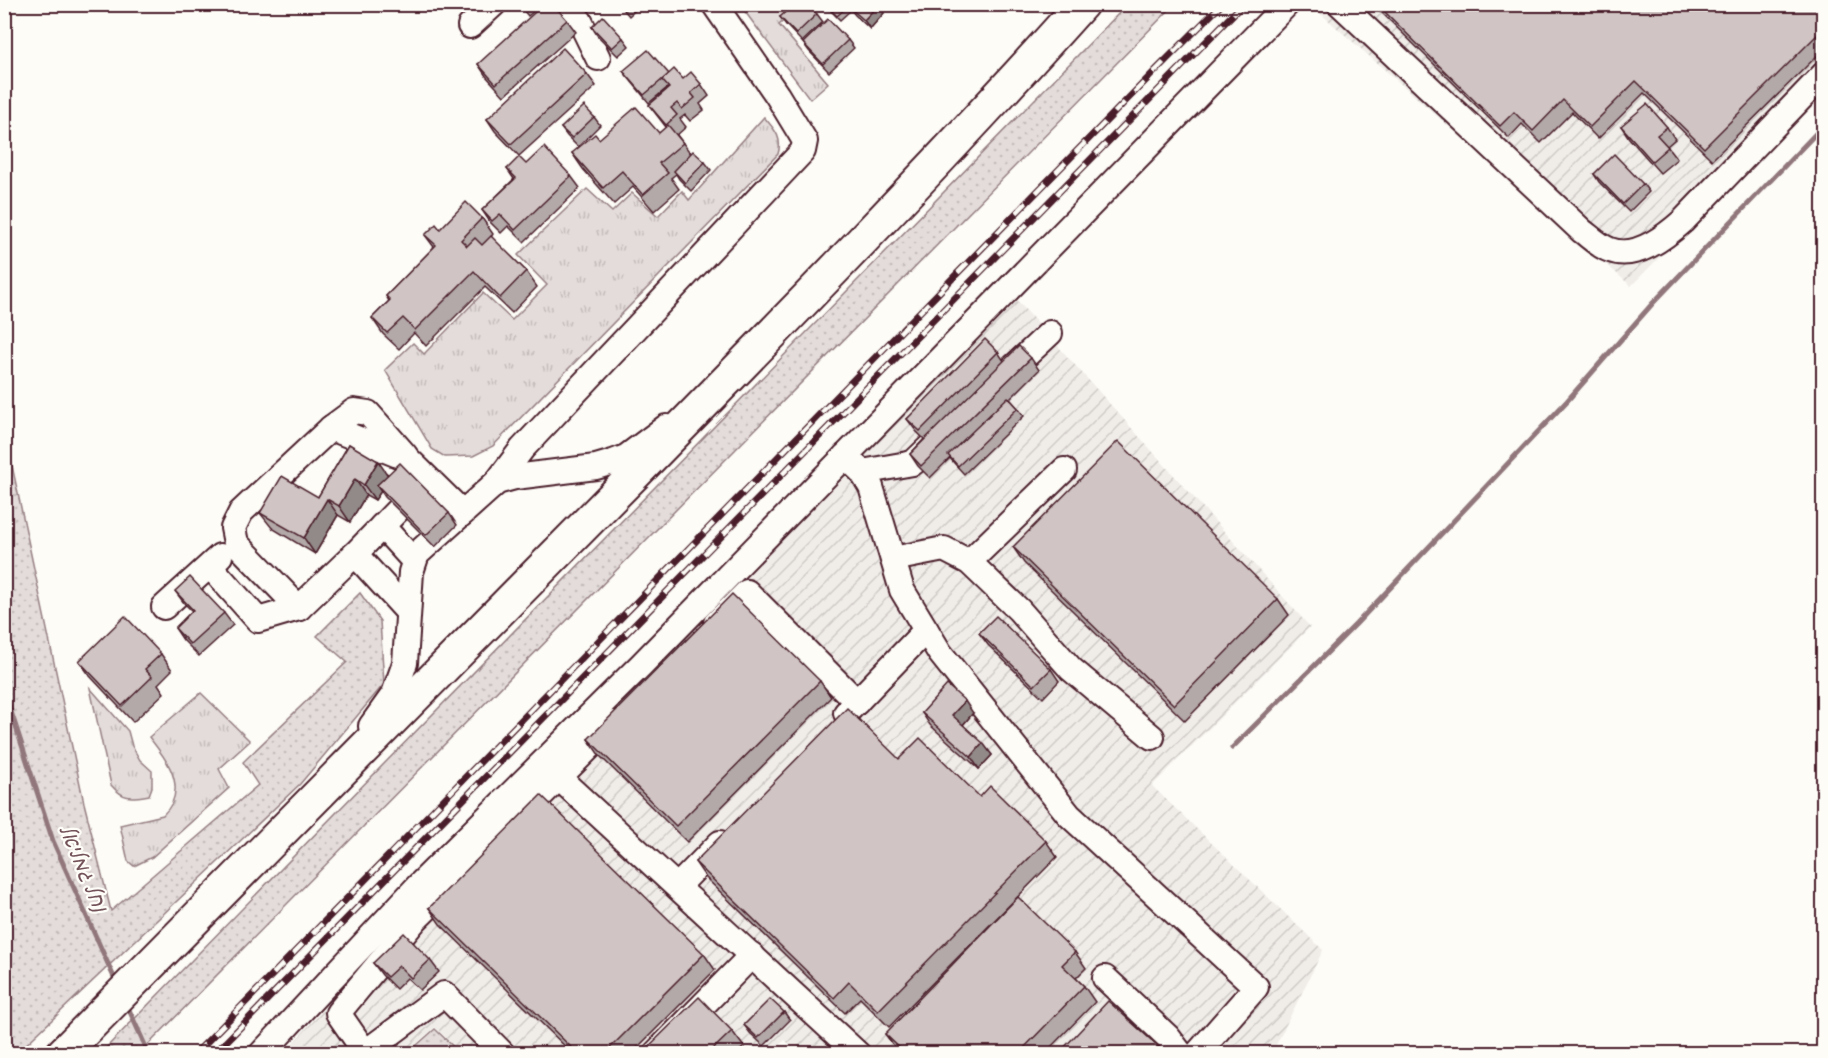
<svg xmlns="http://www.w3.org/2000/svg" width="1828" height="1058" font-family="Delius,'Playpen Sans Hebrew',sans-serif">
  <defs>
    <pattern id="industrial-furrows" width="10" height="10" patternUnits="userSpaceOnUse" patternTransform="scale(1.5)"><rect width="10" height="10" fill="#f0ece8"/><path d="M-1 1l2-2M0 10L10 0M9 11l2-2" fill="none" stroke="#cfcac7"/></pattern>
    <pattern id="grass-dots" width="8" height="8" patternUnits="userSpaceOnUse" patternTransform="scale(1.5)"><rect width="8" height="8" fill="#e3dcda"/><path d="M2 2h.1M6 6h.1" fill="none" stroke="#c4bcbb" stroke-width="1.8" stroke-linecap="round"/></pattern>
    <pattern id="park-tufts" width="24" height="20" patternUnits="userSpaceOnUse" patternTransform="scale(1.5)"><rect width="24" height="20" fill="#e3dcda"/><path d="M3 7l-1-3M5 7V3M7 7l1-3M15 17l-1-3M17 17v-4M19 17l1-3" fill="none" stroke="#c4bcbb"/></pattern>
  </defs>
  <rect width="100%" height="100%" fill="#fdfcf7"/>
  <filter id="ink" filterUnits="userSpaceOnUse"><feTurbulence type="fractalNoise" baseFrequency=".0167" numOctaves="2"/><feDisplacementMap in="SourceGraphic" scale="12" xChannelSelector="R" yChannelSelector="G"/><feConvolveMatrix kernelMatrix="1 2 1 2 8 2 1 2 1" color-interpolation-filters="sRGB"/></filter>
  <g filter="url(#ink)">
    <!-- industrial -->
    <g fill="url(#industrial-furrows)">
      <path d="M1311,5H1823V92L1631,286Z"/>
      <path d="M1013,296L1310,627L1152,786L1323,950L1272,1053L799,1054L785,1040L770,1054H463L435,1027L405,1053L283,1054L395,932Z"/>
    </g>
    <!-- grass -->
    <g fill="url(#grass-dots)" stroke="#967e82" stroke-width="1.5">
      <path d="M1127,5H1174L140,1053H101Z"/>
      <path d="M4,428L84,803L111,911L258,785L243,762L347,662L317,636L360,593L380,621L384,684L300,784L16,1054L4,1053V822L7,820L4,810Z"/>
      <path d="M435,1029L460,1053H408Z"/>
    </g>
    <!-- park -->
    <g fill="url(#park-tufts)" stroke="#967e82" stroke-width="1.5">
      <path d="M740,5H801L779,25L828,83L810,99Z"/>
      <path d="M764,117C774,129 783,137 778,154L493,446L473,456L445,457L432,449L385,370L413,343L424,354L483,293L512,320L547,285L518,255L587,189L612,212L632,193L658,216L682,191L689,200Z"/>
      <path d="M90,688L128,731L132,746L140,760L152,771V787L149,795C131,798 124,800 111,785Z"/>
      <path d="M201,693L250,741L219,769L229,788L152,857L134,866L128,861L120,825L163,815C166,812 170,807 172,803C183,779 163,755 149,737Z"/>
    </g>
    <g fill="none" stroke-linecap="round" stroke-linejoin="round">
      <!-- stream -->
      <g stroke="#91777b" stroke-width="5">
        <path d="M4,690L53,841L117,984"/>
        <path d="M1232,748L1356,624L1567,401L1653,303L1824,125"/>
        <path d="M126,1003L149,1054"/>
      </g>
      <defs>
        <g id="minor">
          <path d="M566,4L580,21L598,58"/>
          <path d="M1340,4L1582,231C1590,237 1600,247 1610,250C1636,260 1665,237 1683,221L1824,74"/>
          <path d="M470,26L494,4"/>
          <path d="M1004,376L1050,333"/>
          <path d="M331,428L354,411L368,413L405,455"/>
          <path d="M845,456L862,472L871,487L902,590L940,653L1069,815L1256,987L1197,1054"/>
          <path d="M862,472L913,463L937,440"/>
          <path d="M497,482L522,449L803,151L805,141L777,95L714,4"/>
          <path d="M382,526L414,561"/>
          <path d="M355,554L420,487"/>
          <path d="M893,559L944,549L969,562L1019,610L1071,669L1152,737"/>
          <path d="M969,562L1064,470"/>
          <path d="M210,566L258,620L299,608"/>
          <path d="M164,607L220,556"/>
          <path d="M408,612L355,554L299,608L236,543L233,528L241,512L331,428L408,459L463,513"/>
          <path d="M716,623L747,592L857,702"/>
          <path d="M846,713L926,630"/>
          <path d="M371,726L394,694L405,663L411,572L417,554L497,482L515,477L596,467L613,462L626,457L666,427"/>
          <path d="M559,778L858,1054"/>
          <path d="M678,886L720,843"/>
          <path d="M1105,978L1168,1037L1181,1054"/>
          <path d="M365,1052L338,1013L415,920L614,723"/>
          <path d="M261,1054L418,886L641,665L1287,4"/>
          <path d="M363,1054L444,994L503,1054"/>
          <path d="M655,1054L752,955"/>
        </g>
        <path id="major" d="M62,1054C253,860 445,667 636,473C787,319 938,165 1082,4"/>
      </defs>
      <!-- minor casing -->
      <use href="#minor" stroke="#4a1f2b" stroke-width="28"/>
      <!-- major casing -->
      <use href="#major" stroke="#4a1f2b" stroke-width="36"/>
      <!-- minor -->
      <use href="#minor" stroke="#fdfcf7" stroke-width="24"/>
      <!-- major -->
      <use href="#major" stroke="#fdfcf7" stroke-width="32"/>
      <defs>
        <g id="rail">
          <path d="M195,1054L1156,70L1222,4"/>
          <path d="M214,1054L1243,4"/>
        </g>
      </defs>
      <!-- rail casing -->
      <use href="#rail" stroke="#4a1f2b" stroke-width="7"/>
      <!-- rail -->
      <use href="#rail" stroke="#fdfcf7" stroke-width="4.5" stroke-dasharray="14" stroke-linecap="butt"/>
    </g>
    <!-- wall -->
    <g fill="#b3a9a9" stroke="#4a1f2b" stroke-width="1.5">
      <path d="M458,4H474L465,12Z"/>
      <path d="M518,4H542L528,16Z"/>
      <path d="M619,4H642L629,16Z"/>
      <path d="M828,4H878L884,13L870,29L855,15L851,10L840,20L830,10L827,6Z"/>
      <path d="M1374,4H1824V49L1712,160L1644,93L1598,139L1572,112L1541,143L1522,124L1509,138L1378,9Z"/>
      <path d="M817,14L823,22L802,42L786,25L780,17Z"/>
      <path d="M567,20L576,32L504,96L486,76L478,64Z"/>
      <path d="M592,27L623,38L629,46L618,56L597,35Z"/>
      <path d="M848,40L854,48L829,72L809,51L803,43Z"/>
      <path d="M623,71L669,74L683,79L701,84L709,96L700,104L704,110L690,121L685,115L680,119L686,127L677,135L691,154L705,162L711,170L691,191L679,179L676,174L671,178L679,189L654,211L633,187L614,204L583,169L572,153L599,139L659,133L666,127L649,105L668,89L667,88L649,103Z"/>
      <path d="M587,74L596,86L519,156L495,131L487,119Z"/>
      <path d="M594,117L600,125L578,147L567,136L561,128Z"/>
      <path d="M1621,126L1667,127L1675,139L1667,146L1677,159L1660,173L1629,138Z"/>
      <path d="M526,164L571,176L580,188L524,242L508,226L501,233L490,222L482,210L514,179L507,169Z"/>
      <path d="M1594,174L1643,184L1649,192L1629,212L1599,182Z"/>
      <path d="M482,218L493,234L491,237L526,271L537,287L512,313L485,287L426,346L414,333L399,349L383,334L372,318L389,301L386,296L434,247L425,235L440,229Z"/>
      <path d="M998,352L1004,361L1031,358L1039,370L1010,399L1018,408L1024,416L964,474L954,463L950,458L930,478L918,466L910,454L924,439L916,431L907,419Z"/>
      <path d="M349,444L388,474L449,513L457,525L435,547L385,497L381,491L375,500L366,495L350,522L338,515L315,554L272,528L260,513L318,497Z"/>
      <path d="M1013,547L1278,599L1289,615L1185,721L1024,563Z"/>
      <path d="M175,591L224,613L233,625L199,656L183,640L175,628L192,611L184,603Z"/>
      <path d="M979,633L1051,669L1059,681L1043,698L988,645Z"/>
      <path d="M161,654L172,670L158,684L164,693L133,722L90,676L79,661Z"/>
      <path d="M820,681L831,697L687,842L599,755L588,739Z"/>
      <path d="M922,713H973L963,725L992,755L979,769L930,725Z"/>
      <path d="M899,759L980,797L1046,841L1057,857L889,1027L860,998L845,1013L706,878L695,862Z"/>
      <path d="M429,908L704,954L715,970L632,1053H572L440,924Z"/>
      <path d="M1075,952L1086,968L1076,978L1084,986L1095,1002L1045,1053H899L885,1034Z"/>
      <path d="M430,960L439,972L420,990L407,978L396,989L382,975L373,963Z"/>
      <path d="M784,1012L790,1020L764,1046L750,1033L744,1025Z"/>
      <path d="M732,1031L744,1047L737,1053H642Z"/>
    </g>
    <!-- shaded-wall -->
    <g fill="#928a89" stroke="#4a1f2b" stroke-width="1.5">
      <path d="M878,5L884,13L870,29L864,20Z"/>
      <path d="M378,461L389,477L377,485L381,491L375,500L364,485Z"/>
      <path d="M355,479L366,495L350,522L339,506Z"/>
      <path d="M327,499L338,515L315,554L304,538Z"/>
      <path d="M965,701L973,713L961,727L952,715Z"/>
      <path d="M983,743L992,755L979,769L971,757Z"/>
      <path d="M1160,1048L1163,1053H1155Z"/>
    </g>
    <!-- building -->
    <g fill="#d0c5c4" stroke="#4a1f2b" stroke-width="1.5">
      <path d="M519,4H527L522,8Z"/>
      <path d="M544,4H553L567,20L496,84L478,64Z"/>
      <path d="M620,4H627L623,8Z"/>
      <path d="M794,4H808L817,14L796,34L780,17Z"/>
      <path d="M828,4H850L837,16L827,6Z"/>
      <path d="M852,4H878V5L864,20L849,7Z"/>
      <path d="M1377,4H1824V28L1704,148L1636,81L1590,127L1563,100L1533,131L1514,112L1500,126Z"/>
      <path d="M603,16L623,38L612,48L592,27Z"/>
      <path d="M828,19L848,40L823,64L803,43Z"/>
      <path d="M563,48L587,74L511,144L487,119Z"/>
      <path d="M648,50L669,74L644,95L623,71Z"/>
      <path d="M674,69L683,79L691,72L701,84L691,93L695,98L682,109L677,103L671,108L677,115L666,125L649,105L669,88L662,80Z"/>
      <path d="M1647,104L1667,127L1657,135L1668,147L1652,161L1621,126Z"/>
      <path d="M584,106L594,117L572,138L561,128Z"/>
      <path d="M636,107L659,133L668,125L683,143L659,163L668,173L643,195L622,171L603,188L572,153L595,134L599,139Z"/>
      <path d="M544,147L571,176L515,230L500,214L492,221L482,210L516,178L507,169L519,157L526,164Z"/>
      <path d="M693,151L705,162L685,183L674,171Z"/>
      <path d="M1614,154L1643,184L1623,204L1594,174Z"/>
      <path d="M466,202L482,218L461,240L467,246L475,238L482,245L491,236L526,271L500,298L474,271L415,330L403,318L387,333L372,318L390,300L386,296L436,245L425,235L436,224L440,229Z"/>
      <path d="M985,339L998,352L920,431L907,419Z"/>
      <path d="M1019,346L1031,358L921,466L910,454Z"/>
      <path d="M1008,397L1018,408L958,466L948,455Z"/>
      <path d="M1118,441L1278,599L1174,705L1013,547Z"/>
      <path d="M349,444L378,461L364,485L355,479L339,506L327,499L304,538L260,513L282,476L318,497Z"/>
      <path d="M400,463L449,513L426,535L377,485Z"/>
      <path d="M190,577L224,613L190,644L175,628L193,610L175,591Z"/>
      <path d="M732,594L820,681L676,826L588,739Z"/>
      <path d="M125,616L161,654L145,669L152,677L122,706L79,661Z"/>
      <path d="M996,616L1051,669L1034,686L979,633Z"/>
      <path d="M947,685L965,701L952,715L983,743L971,757L922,713Z"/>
      <path d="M847,708L899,759L920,738L980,797L990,786L1046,841L878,1011L849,982L834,998L695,862Z"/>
      <path d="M541,795L704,954L605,1053H577L429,908Z"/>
      <path d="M1018,897L1075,952L1062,965L1084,986L1019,1053H905L885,1034Z"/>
      <path d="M404,933L430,960L411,978L399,966L387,977L373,963Z"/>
      <path d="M699,997L732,1031L709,1053H642Z"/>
      <path d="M770,999L784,1012L758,1038L744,1025Z"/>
      <path d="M1108,1001L1160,1048L1155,1053H1059Z"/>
    </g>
  </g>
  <g text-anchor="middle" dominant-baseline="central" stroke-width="4.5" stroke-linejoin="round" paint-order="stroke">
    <!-- water labels -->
    <g font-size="21" font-style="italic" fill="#73525a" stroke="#fdfcf7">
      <text transform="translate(84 868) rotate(67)">נחל גמליאל</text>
    </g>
  </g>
  <!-- margin -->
  <rect width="1828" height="1058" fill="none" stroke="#fdfcf7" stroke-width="24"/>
  <rect x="12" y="12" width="1804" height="1034" fill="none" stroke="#4a1f2b" stroke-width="2" filter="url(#ink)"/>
</svg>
